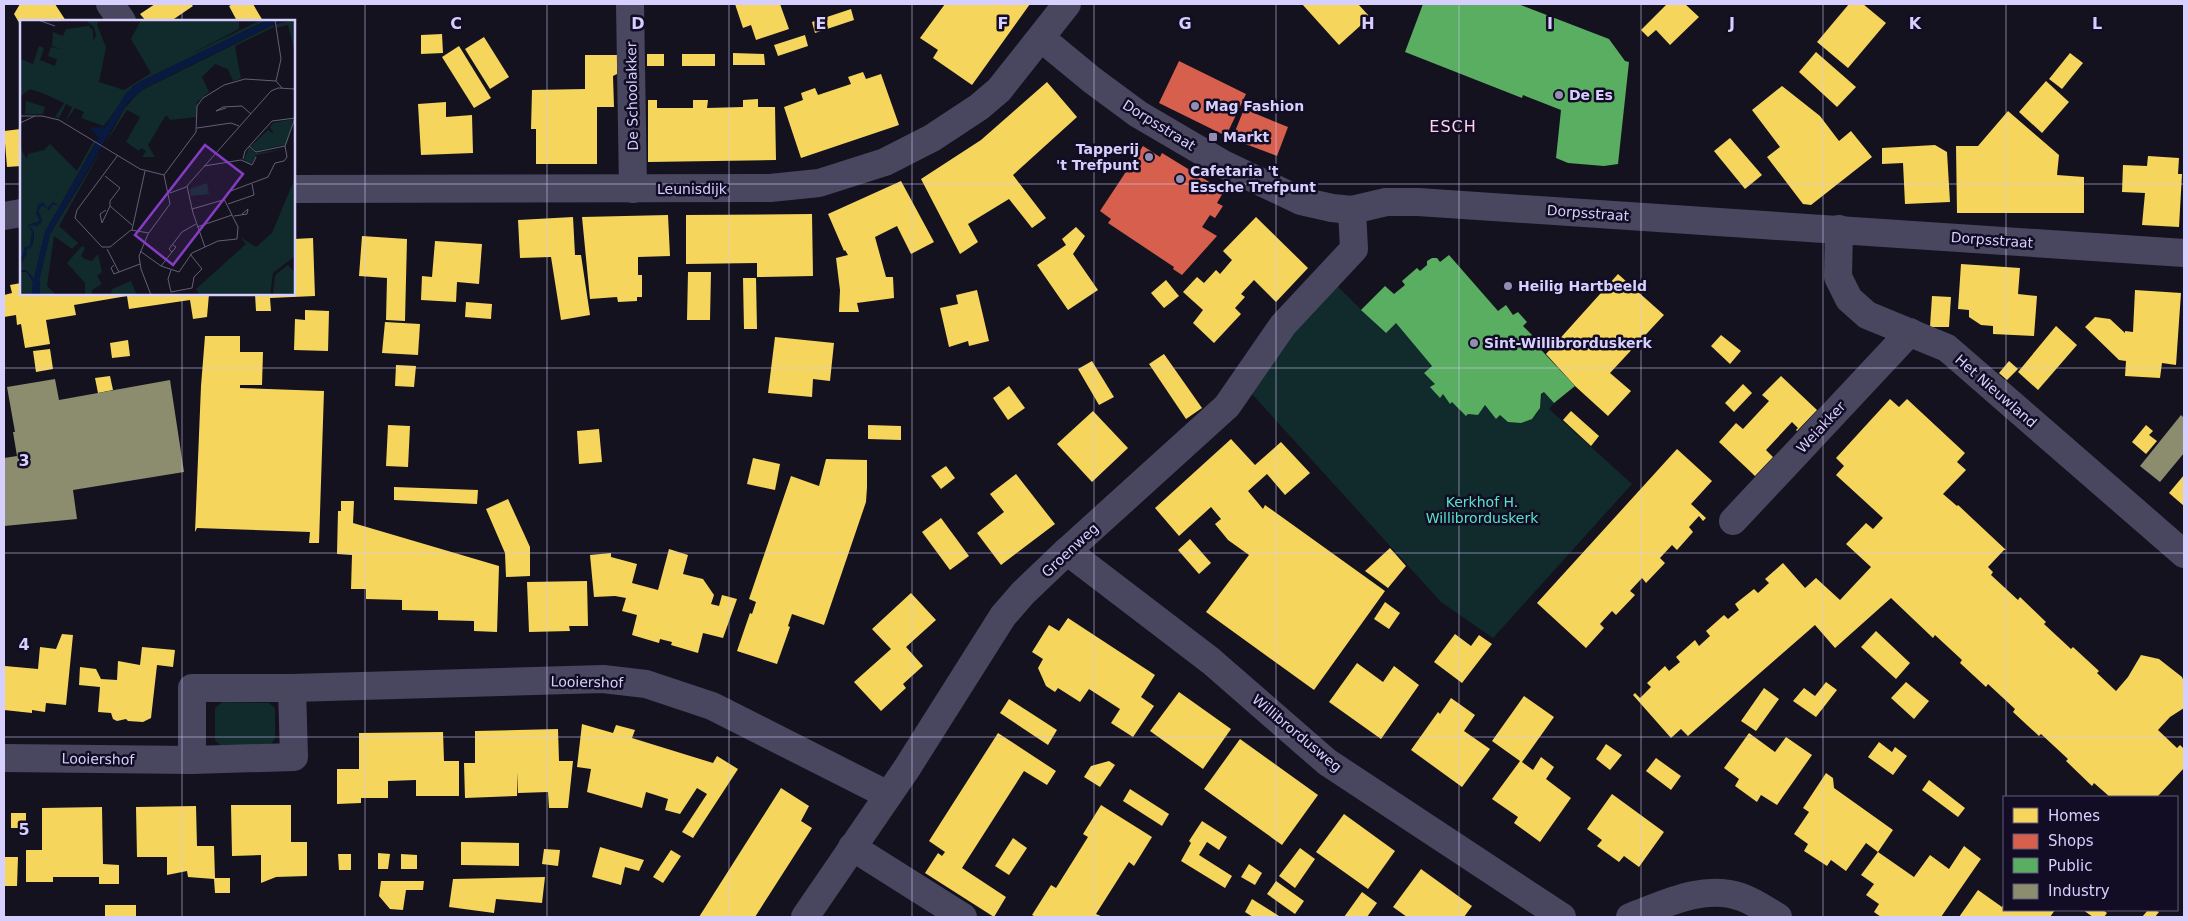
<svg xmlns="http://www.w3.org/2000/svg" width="2188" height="921" font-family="'DejaVu Sans',sans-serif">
  <rect width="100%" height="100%" fill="#15121f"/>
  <!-- green -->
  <g fill="#112a2c">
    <path d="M1336,285L1385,333L1396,323L1432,366L1424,373L1435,384L1431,387L1443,394L1450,404L1452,402L1466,416L1468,414L1478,415L1485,405L1496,419L1500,415C1513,426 1534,426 1540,407C1542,401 1540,397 1544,392L1554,403L1549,409L1632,484L1493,638L1441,602L1251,393L1289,338Z"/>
    <path d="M222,702L269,703L275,708V739L271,744L221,746L215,740V708Z"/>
  </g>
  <!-- homes -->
  <g fill="#f6d55c">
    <path d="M20,4H55L66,21H21V26L14,14Z"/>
    <path d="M155,4H191L193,6L171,21H146L140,14Z"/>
    <path d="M233,4H253L263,21H237L229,6Z"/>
    <path d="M735,4H780L789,29L756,40L751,25L743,28Z"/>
    <path d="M945,4H1030L972,85L933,58L938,50L920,38Z"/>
    <path d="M1302,4H1358L1370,17L1339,45Z"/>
    <path d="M1667,4H1685L1699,17L1670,45L1656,30L1648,37L1641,30Z"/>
    <path d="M1849,4H1863L1886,23L1848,68L1817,42Z"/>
    <path d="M851,9L854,20L815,33L812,22Z"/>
    <path d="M442,34L443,53L421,54V35Z"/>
    <path d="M805,35L808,46L778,56L774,45Z"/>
    <path d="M484,37L509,77L490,89L465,49Z"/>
    <path d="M459,46L491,98L474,108L442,57Z"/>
    <path d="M1816,52L1856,87L1837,107L1799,72Z"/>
    <path d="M733,53L764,54L765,65H733Z"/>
    <path d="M2070,53L2083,63L2062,89L2049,79Z"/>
    <rect x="647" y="54" width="17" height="12"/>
    <rect x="682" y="54" width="33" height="12"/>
    <path d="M585,55H617V74L613,76L614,107H597V164H536V129H531L532,90L585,89Z"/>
    <path d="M863,72L866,79L881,74L899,125L801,158L784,107L803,100L801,93L815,88L818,95L851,84L848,77Z"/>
    <path d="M2046,81L2069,102L2042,133L2019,112Z"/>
    <path d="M1047,82L1077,117L1013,175L1046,218L1032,228L1009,199L968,224L978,242L960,254L921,179L981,140Z"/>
    <path d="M1782,86L1820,116L1839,141L1851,131L1872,157L1811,205L1803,204L1767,157L1780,147L1752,110Z"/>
    <path d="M758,99V107H775L776,160L648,162V100H657V108H693V100H708L707,108L743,107V100Z"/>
    <path d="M446,102V117L472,115L473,153L421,155L418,104Z"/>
    <path d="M2008,111L2059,155L2057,175L2084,177V213H1957L1956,146H1978Z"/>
    <path d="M21,129V166L7,167L4,131Z"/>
    <path d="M1730,138L1762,175L1745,189L1714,151Z"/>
    <path d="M1935,145L1947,152L1950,202L1905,204L1903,163L1882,164V148Z"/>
    <path d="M2148,156L2179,158L2178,174H2182L2179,227L2142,225L2145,193L2122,192L2123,165L2147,166Z"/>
    <path d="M901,181L934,242L911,254L897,226L875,237L886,277H893L894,298L857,303L859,312H839L840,290L836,258L848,255L845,250L844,251L828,214Z"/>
    <path d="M812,214L813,276L757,277V263L686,264V215Z"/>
    <path d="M668,215L670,256L638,257V275H642V297H637V301L618,302L617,297L590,299L582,217Z"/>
    <path d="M573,217L575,255H581L590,315L561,320L551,257L520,258L518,220Z"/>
    <path d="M1256,217L1308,268L1276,302L1254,280L1241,294L1245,297L1235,308L1241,314L1214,343L1193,323L1203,310L1183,292L1197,277L1204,283L1216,270L1220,274L1232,260L1223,251Z"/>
    <path d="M1076,227L1085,236L1073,254L1098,290L1068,310L1037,265L1066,245L1062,239Z"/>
    <path d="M362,236L407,239L405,321L386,320L387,278L359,276Z"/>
    <path d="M313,238L315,296L270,298L271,311H256L255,294H294V239Z"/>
    <path d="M435,241L482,244L479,284L457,282L456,302L421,300L422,276L432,277Z"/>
    <path d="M1961,264L2020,268L2018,294L2037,296L2034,336L1993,334V326L1981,325L1969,317V310L1958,309Z"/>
    <path d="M688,272H711L710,320H687Z"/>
    <path d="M1618,274L1664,315L1610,373L1631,391L1608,416L1575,386L1546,354Z"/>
    <path d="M743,278H756L757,329H744Z"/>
    <path d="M1166,280L1179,296L1164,308L1151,293Z"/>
    <path d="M21,283V294H209L207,317L193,319L190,300L129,309L127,296L74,305L76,315L46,320L50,344L25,348L21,324L17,325L16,315L4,317V295L12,293L10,285Z"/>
    <path d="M977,290L989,341L969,346L968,341L949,347L940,308L958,304L956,295Z"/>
    <path d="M2135,290L2181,293L2176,365L2162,363L2160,378L2125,376L2126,361L2119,360L2085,327L2095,317L2110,319L2125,333V331L2133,332Z"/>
    <path d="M1932,296L1951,297L1949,327H1930Z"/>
    <path d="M466,302L492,304L491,319L465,317Z"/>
    <path d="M305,310L329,311L328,351L294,350L295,319L305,320Z"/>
    <path d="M385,322L420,324L418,355L382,353Z"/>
    <path d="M2056,326L2077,345L2038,390L2018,372Z"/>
    <path d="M1721,335L1741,351L1730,364L1711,346Z"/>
    <path d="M205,336H240V352H263L262,385H240V388L324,391L319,543H309L310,532L197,528L195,532L201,386Z"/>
    <path d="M775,337L834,343L830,381L813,379L812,397L768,393Z"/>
    <path d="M128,340L130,356L112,358L110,343Z"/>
    <path d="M50,349L53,369L36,372L33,351Z"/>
    <path d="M1164,354L1202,408L1186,419L1149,364Z"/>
    <path d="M1092,361L1114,397L1099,405L1078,369Z"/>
    <path d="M2009,361L2018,369L2007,380L1999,373Z"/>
    <path d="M396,365L416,366L414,387L395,386Z"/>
    <path d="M110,376L113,390L98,393L95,378Z"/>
    <path d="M1781,376L1817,410L1797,431L1796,430L1798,428L1792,422L1766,450L1773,457L1755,476L1719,442L1736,423L1743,429L1769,401L1762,395Z"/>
    <path d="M1743,384L1752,393L1734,412L1725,403Z"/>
    <path d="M1009,386L1025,408L1008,420L993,398Z"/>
    <path d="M1890,399L1899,407L1907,399L1965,453L1957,462L1966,470L1943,494L1957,506L1958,505L2006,550H2004L1988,567L1993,572L1991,575L2018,600L2020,597L2046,622L2044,624L2071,649L2073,647L2099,671L2097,673L2116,691L2128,677L2141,655L2159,659L2182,677L2184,682V708L2170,717L2158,730L2177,748L2180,745L2184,749V768L2157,797H2110L2094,783L2092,786L2066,761L2068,759L2041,734L2039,736L2013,712L2015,709L1988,684L1986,687L1960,663L1962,660L1935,635L1933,638L1891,598L1835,648L1815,625L1688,736L1681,729L1671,738L1633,695L1635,693L1640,698L1651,687L1647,683L1665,666L1669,671L1680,662L1676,657L1695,640L1699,646L1710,636L1706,631L1724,615L1728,619L1739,610L1735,604L1754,589L1758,593L1769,583L1765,579L1783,563L1805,588L1816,578L1840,600L1871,567L1846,544L1866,523L1873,529L1883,518L1836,475L1844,466L1836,458Z"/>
    <path d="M1093,411L1128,448L1092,482L1057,444Z"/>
    <path d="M1571,411L1599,436L1591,446L1563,420Z"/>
    <path d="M388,425L410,426L408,467L386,466Z"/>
    <path d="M868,425L901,426V440L868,439Z"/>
    <path d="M2146,425L2153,431L2149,435L2157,441L2146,454L2132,442Z"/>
    <path d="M599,429L602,462L579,464L577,431Z"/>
    <path d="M1231,439L1255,465L1281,442L1310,473L1285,495L1267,474L1248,491L1263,509L1265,505L1385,591L1314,690L1206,612L1249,555L1228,540L1215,524L1221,519L1211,507L1179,536L1155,508Z"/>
    <path d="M1677,449L1712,481L1691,504L1706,518L1703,521L1699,516L1689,527L1693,532L1677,550L1672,545L1660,558L1665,563L1646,583L1642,578L1630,591L1635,595L1616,615L1612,611L1600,624L1604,628L1586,648L1537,603Z"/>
    <path d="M753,458L780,464L775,490L747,484Z"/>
    <path d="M826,459L867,460V487L866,502L824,625L792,614L788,626L790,627L777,664L737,651L750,613L752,614L756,602L749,599L791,476L819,486Z"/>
    <path d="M946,466L955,478L941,489L931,476Z"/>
    <path d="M1016,474L1055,524L1001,565L977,533L1004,512L990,494Z"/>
    <path d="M2184,475V506L2169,493Z"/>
    <path d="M394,487L478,490L477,504L394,500Z"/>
    <path d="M508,499L530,547V576L506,577L505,553L486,509Z"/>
    <path d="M341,501H354L353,523L499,566L497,632L474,631V621L438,620V611L402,610V600L366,599V589H351L352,555L337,554L338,511H341Z"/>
    <path d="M941,518L969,556L950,570L922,532Z"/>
    <path d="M1190,539L1211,563L1199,574L1178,550Z"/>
    <path d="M1390,548L1406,566L1388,588L1365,571Z"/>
    <path d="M669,549L688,555L683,574L703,579L714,595L711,604L719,606L722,595L737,599L723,638L703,633L698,653L671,645L672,642L660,639L659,643L632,635L637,615L622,611L626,598L615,596L594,597L590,555L611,553V557L637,564L632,583L658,590Z"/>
    <path d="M587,581L588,626H569L570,631L529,632L527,582Z"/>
    <path d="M911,593L936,620L906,647L923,666L903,684L906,688L881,711L854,682L891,649L872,629Z"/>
    <path d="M1385,602L1400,613L1389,629L1374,619Z"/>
    <path d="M1068,618L1155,675L1141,697L1154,706L1133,737L1111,723L1120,709L1089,689L1080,702L1058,688L1055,692L1046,686L1038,668L1043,659L1032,652L1049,625L1059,631Z"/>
    <path d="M1876,631L1910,663L1896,679L1861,647Z"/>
    <path d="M62,634L73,635L66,705L46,703L45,712L32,710V713L4,710L5,666L38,669L40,647L56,649Z"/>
    <path d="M1455,634L1471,646L1479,635L1492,644L1462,683L1434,662Z"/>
    <path d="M142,647L175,650L173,667L157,665L151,718L143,722L128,721L126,719L117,721L113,719L111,713L98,712L100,687L79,685L80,667L96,669L101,679L117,680L118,661L140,665Z"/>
    <path d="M1357,663L1383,682L1394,666L1419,685L1381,739L1329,702Z"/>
    <path d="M1826,682L1837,690L1816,717L1793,701L1804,688L1815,696Z"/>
    <path d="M1906,682L1929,701L1914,719L1891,698Z"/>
    <path d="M1764,688L1779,699L1756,731L1741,721Z"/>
    <path d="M1179,692L1231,729L1203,769L1150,731Z"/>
    <path d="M1524,696L1554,717L1522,762L1533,770L1541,757L1554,767L1546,779L1571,798L1540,842L1514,823L1518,817L1492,799L1520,761L1492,741Z"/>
    <path d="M1451,698L1475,715L1464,731L1490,749L1462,787L1411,750L1438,712L1440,714Z"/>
    <path d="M1009,699L1057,730L1048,745L1000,713Z"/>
    <path d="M582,724L613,733L616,725L635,730L632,738L713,763L717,756L738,769L693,838L682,832L707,794L697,788L680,814L665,810L668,799L646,792L642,808L587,792L591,769L577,767Z"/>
    <path d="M558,729L559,761H573L568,808H549L548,792L518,793V772L517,796L465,798L464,763H475V731Z"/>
    <path d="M443,732L444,761H459V796H416V780L388,781V798H361V803L337,804V769H359V733Z"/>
    <path d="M998,733L1056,771L1047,785L1024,771L962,868L1006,897L994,917L925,873L938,853L942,856L945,852L929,841Z"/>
    <path d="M1749,733L1775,752L1786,737L1812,755L1777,805L1761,795L1757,802L1735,786L1739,779L1724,768Z"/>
    <path d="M1240,739L1318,795L1282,845L1204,789Z"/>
    <path d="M1879,742L1892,752L1895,747L1907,756L1893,775L1868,757Z"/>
    <path d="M1606,744L1622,755L1610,770L1596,759Z"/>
    <path d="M1656,758L1681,776L1671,790L1646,771Z"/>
    <path d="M1109,761L1115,765L1100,787L1084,777L1091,766Z"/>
    <path d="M1826,773L1833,778L1834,788L1893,830L1878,852L1914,877L1930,855L1949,869L1964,846L1981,859L1941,917H1881L1874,912L1879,904L1866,895L1874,884L1861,875L1878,852L1866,843L1846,871L1831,860L1827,866L1804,851L1808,844L1794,834L1809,812L1803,808Z"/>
    <path d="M1929,780L1965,808L1958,817L1922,790Z"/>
    <path d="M781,788L809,806L801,821L812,828L755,917H699Z"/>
    <path d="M1130,789L1169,814L1162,826L1123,801Z"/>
    <path d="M1612,794L1664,832L1639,867L1624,856L1619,862L1597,846L1602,840L1587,829Z"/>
    <path d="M231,805H291V842H307V876L276,877L261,883V855L232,856Z"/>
    <path d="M1101,805L1152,837L1134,866L1129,862L1096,914L1103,917H1036L1032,915L1051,885L1056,888L1088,837L1083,834Z"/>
    <path d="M196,806L197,846H214L215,878H230V893H215L214,879L188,877L187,871L167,875V857H137L136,807Z"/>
    <path d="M102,807L103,864L119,865V884H99V877H53V882H26V850H42V808Z"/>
    <rect x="11" y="813" width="15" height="15"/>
    <path d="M1344,814L1395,851L1368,889L1316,852Z"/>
    <path d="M1202,821L1227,837L1219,850L1207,842L1199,855L1232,876L1225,888L1181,861L1191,843L1189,841Z"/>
    <path d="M1013,838L1027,848L1009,875L995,866Z"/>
    <path d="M461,842L519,843V866L461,865Z"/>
    <path d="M600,847L644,860L639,871L625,867L621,885L592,877Z"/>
    <path d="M1300,848L1315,859L1295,888L1279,876Z"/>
    <path d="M544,849L560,850L558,866L542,864Z"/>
    <path d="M671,850L681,856L663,883L653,877Z"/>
    <path d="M378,853L390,854L388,869H378Z"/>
    <path d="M338,854H351V870H339Z"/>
    <path d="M401,854L417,855V869H401Z"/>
    <path d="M4,857H18L17,886H4Z"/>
    <path d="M1249,864L1262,873L1255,885L1241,877Z"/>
    <path d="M1421,869L1472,906L1464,917H1407L1393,907Z"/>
    <path d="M545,877L542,903L496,899L494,913L449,907L453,879Z"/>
    <path d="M381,881H424L423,890H406L403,910L390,909L379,896Z"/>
    <path d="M1276,881L1304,901L1295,914L1267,894Z"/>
    <path d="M1978,890L2002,907L2004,903V910H2055L2050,917H1959Z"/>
    <path d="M1362,892L1377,903L1367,917H1344Z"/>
    <path d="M1252,899L1279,916L1278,917H1253L1245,912Z"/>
    <rect x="105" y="905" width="31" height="12"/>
    <path d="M2083,910H2103L2107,913L2104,917H2093Z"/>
    <path d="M2148,910H2155L2159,912L2155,917H2142Z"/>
  </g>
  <!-- shops -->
  <g fill="#d6604d">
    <path d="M1179,61L1246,94L1226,136L1159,103Z"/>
    <path d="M1244,109L1288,127L1277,156L1232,139Z"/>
    <path d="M1143,146L1160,157L1162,153L1224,191L1217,203L1223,206L1215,218L1210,215L1202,227L1217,236L1182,275L1173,269L1174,267L1108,223L1111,219L1100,211Z"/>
  </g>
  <!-- public -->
  <g fill="#5aae61">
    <path d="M1423,4H1518L1609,39L1625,61L1629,62L1618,164L1604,166L1568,163L1556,158L1561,110L1523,95L1522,98L1405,52Z"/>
    <path d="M1449,255L1498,311L1506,305L1513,315L1518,312L1527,322L1523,326L1532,335L1529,337L1575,386L1554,403L1544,392L1541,394L1540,408L1532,419L1521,423L1508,422L1500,415L1496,419L1485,405L1478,415L1468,414L1466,416L1452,402L1450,404L1443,394L1440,398L1430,387L1435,384L1424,373L1432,366L1396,323L1386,333L1361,310L1385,286L1394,294L1405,285L1402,281L1417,268L1420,271L1427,265V261L1432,258H1437L1440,262Z"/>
  </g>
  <!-- industry -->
  <g fill="#8c8c6e">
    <path d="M55,379L59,400L170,380L184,472L73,490L77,519L4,526V458L17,456L13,432H15L7,387Z"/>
    <path d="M2181,415L2184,418V453L2160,482L2140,466Z"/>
  </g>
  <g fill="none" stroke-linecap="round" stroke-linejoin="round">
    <!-- minor -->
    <g stroke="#494760" stroke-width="28">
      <path d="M110,4L122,21"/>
      <path d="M630,4L633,189"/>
      <path d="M1839,229L1838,277L1849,299L1867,315L1947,348L2184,554"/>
      <path d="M1733,521L1910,332"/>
      <path d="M1067,551L1211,661L1327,762L1562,917"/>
      <path d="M4,758L192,760L294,757L292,688"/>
      <path d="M192,760V688H292L603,679L646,684L712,706L888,795"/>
      <path d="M852,847L963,917"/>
      <path d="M805,917L907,768L1003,616L1023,593L1067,551L1227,406L1283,325L1354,249L1352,210"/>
      <path d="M1630,917C1665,904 1703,884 1741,897C1753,901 1766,910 1778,917"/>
    </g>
    <!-- tertiary -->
    <g stroke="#494760" stroke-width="28">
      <path d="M1041,38L1092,80L1138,114L1225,165L1301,201L1332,208L1352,210L1386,202H1418L2184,253"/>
      <path d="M294,189L770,188L819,183L885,162L932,138L979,107L999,90L1067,4"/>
      <path d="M4,216L21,213"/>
    </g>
  </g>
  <!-- grid -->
  <path fill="none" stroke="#d7d0ff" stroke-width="1" stroke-opacity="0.55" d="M182,4V21M365,4V917M547,4V917M729,4V917M912,4V917M1094,4V917M1276,4V917M1459,4V917M1641,4V917M1823,4V917M2006,4V797M4,184H21M294,184H2184M182,294V917M4,368H2184M4,553H2184M4,737H2184M2006,910V917"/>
  <!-- markers -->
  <g fill="#938eb1" stroke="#120d24" stroke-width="2">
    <circle cx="1559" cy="95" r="5"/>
    <circle cx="1195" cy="106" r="5"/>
    <rect x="1208" y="132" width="10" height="10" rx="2.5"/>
    <circle cx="1149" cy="157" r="5"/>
    <circle cx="1180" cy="179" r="5"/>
    <circle cx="1508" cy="286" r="5"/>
    <circle cx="1474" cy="343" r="5"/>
  </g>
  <g text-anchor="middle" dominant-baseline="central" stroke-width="5" stroke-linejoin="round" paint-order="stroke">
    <!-- poi labels -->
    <g font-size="14" font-weight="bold" fill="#d7d0ff" stroke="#120d24" text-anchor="start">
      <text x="1569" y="95">De Es</text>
      <text x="1205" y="106">Mag Fashion</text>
      <text x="1223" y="137">Markt</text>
      <text x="1139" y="149" text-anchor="end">Tapperij<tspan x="1139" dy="16">'t Trefpunt</tspan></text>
      <text x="1190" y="171">Cafetaria 't<tspan x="1190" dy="16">Essche Trefpunt</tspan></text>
      <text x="1518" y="286">Heilig Hartbeeld</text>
      <text x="1484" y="343">Sint-Willibrorduskerk</text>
    </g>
    <!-- street labels -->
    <g font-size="14" fill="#d7d0ff" stroke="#120d24">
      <text transform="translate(632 96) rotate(-91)">De Schoolakker</text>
      <text transform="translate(1159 125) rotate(32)">Dorpsstraat</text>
      <text x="692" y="189">Leunisdijk</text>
      <text transform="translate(1588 213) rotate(4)">Dorpsstraat</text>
      <text transform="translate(1992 240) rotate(4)">Dorpsstraat</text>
      <text transform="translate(1996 391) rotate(41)">Het Nieuwland</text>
      <text transform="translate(1821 427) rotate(-47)">Weiakker</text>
      <text transform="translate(1070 550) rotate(-43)">Groenweg</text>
      <text transform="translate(587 682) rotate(1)">Looiershof</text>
      <text transform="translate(1297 733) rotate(40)">Willibrordusweg</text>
      <text transform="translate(98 759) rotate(1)">Looiershof</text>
    </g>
    <!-- park labels -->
    <g font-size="14" fill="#57e4c6" stroke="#120d24">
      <text x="1482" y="502">Kerkhof H.<tspan x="1482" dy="16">Willibrorduskerk</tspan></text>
    </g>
    <!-- quarter labels -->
    <g font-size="16" letter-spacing="1" fill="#ffd2ed" stroke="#120d24">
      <text x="1453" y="126">ESCH</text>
    </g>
  </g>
  <!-- overview -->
  <g transform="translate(20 20)">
    <rect width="275" height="275" fill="#15121f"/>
    <path d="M65,0H79L77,5L86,27L79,62L104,70L131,53L111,19L121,0H219V9L169,35L241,0H247L113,66L84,106L61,98L64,92L55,88L45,102L52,87L46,84L39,98L35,97L44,83L25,74L10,69L0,77V39L13,44L19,26L24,28L20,40L35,46L37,39L28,36L31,27L41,29L32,26L33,12L43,16L46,9L69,6L73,11V21L76,15L74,7ZM275,0V32L268,5L256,8V4ZM253,5L254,7L215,26L221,59L213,61L208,49L195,44L182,57L189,72L177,82L176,97L150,100L146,95L128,125L135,137H122L126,131L121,128L119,131L106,122L120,97L107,90L85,124L104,89L120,71ZM6,81L25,87L23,94H5ZM273,99L267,124L236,131L231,126L248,110L254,114L250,107L253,103ZM73,122H76L25,212L14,259L6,250H0L2,239L7,233V228L9,229L12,226L14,218V212L9,205H18L22,202L17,193L22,185L29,190L33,184L38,185L33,182L27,189L22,183L16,193L20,201L8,205L12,212L10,227L4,228L5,234L0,238V128L7,139L8,134L24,130L30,124L57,151ZM83,127L39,206L58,223L52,229L34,216L27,266L36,275H20V256L30,214ZM229,127L236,133L265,129L237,135L230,145L224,140ZM275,158V236L253,253L250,275H180L176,269L226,224L220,217L236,227L252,213ZM187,163L189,174L171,176L170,169ZM62,226L65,228L61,236L65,239L72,241L78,234L82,252L77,256L82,264L72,270V275H65V263L47,243ZM268,245L275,253V275H253L255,255ZM0,252H7L13,262L12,275H0ZM111,261L117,275H91L92,269Z" fill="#112a2c"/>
    <path d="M247,0H275L258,2L125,68L107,83L30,214L20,257V275H12L13,262L7,252L0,250H6L14,259L25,212L79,118L70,108L85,107L106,73L121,61ZM23,182L28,189L33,182L38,185L33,184L29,190L23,185L18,188L22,201L17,206L9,205L14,212L12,226L9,229L7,228V234L0,245L5,227L10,226L12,212L8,205L20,201L16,193L18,185Z" fill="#081a3f"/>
    <path fill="none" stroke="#635e79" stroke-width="1" d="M18,0L35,6M255,0L261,39L256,61M206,88L196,91L203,87L222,86L231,94M0,96H22L39,100L120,149L144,155M0,103L15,96M177,108L211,103L219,106M229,126L236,132L265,126M265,126L275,98M98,135L57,190L55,198L82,227H90L111,210L129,213M223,139L225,131L252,101L275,98M184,146L221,140L232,145L236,137M144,155L176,112L177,86L183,78L204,65L225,59L256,61L262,68M85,156L100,168L90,181V186L112,205M167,166L173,193L185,227M150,173L166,167L251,71L258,68L275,69M208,184L234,175L232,164M172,189L203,180L208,172L248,157L255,143L264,141L267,137L265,126M86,190L80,194L82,203L90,186M214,196L227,194L228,189L222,194M177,207L212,195M112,210L125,151M87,229L99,252L120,244M120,231L141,246L159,252L172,233L198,221L217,219L218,207L204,179M152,232L149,229L162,212L176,204M94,245L91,248L94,254L99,252M141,246L156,227L153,225M151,250L148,259L151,272L172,268L174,257L182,249L170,234M131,275L121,249L119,236L128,214L150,184L144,155"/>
    <path fill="#843cc5" fill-opacity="0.15" stroke="#843cc5" stroke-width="2.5" d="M185,125L223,154L153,245L115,215Z"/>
    <rect width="275" height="275" fill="none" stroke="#d7d0ff" stroke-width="2.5"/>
  </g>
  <g font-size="16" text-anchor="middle" font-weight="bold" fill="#d7d0ff" stroke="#120d24" stroke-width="5" stroke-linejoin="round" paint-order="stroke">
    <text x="456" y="29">C</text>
    <text x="638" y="29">D</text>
    <text x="821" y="29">E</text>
    <text x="1003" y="29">F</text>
    <text x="1185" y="29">G</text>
    <text x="1368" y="29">H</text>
    <text x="1550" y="29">I</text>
    <text x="1732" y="29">J</text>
    <text x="1915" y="29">K</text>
    <text x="2097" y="29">L</text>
    <text x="24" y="466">3</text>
    <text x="24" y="650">4</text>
    <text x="24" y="835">5</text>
  </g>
  <!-- border -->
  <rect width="2188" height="921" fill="none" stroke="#d7d0ff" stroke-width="10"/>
  <!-- legend -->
  <rect x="2003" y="796" width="175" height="115" fill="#120d24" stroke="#615b7c"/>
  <rect x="2013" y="808" width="25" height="15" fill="#f6d55c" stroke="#615b7c"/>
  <text x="2048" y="821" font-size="15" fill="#d7d0ff">Homes</text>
  <rect x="2013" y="834" width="25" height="15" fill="#d6604d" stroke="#615b7c"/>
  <text x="2048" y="846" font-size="15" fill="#d7d0ff">Shops</text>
  <rect x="2013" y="858" width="25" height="15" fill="#5aae61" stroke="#615b7c"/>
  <text x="2048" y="871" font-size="15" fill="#d7d0ff">Public</text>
  <rect x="2013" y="884" width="25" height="15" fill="#8c8c6e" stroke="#615b7c"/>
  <text x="2048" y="896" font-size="15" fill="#d7d0ff">Industry</text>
</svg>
